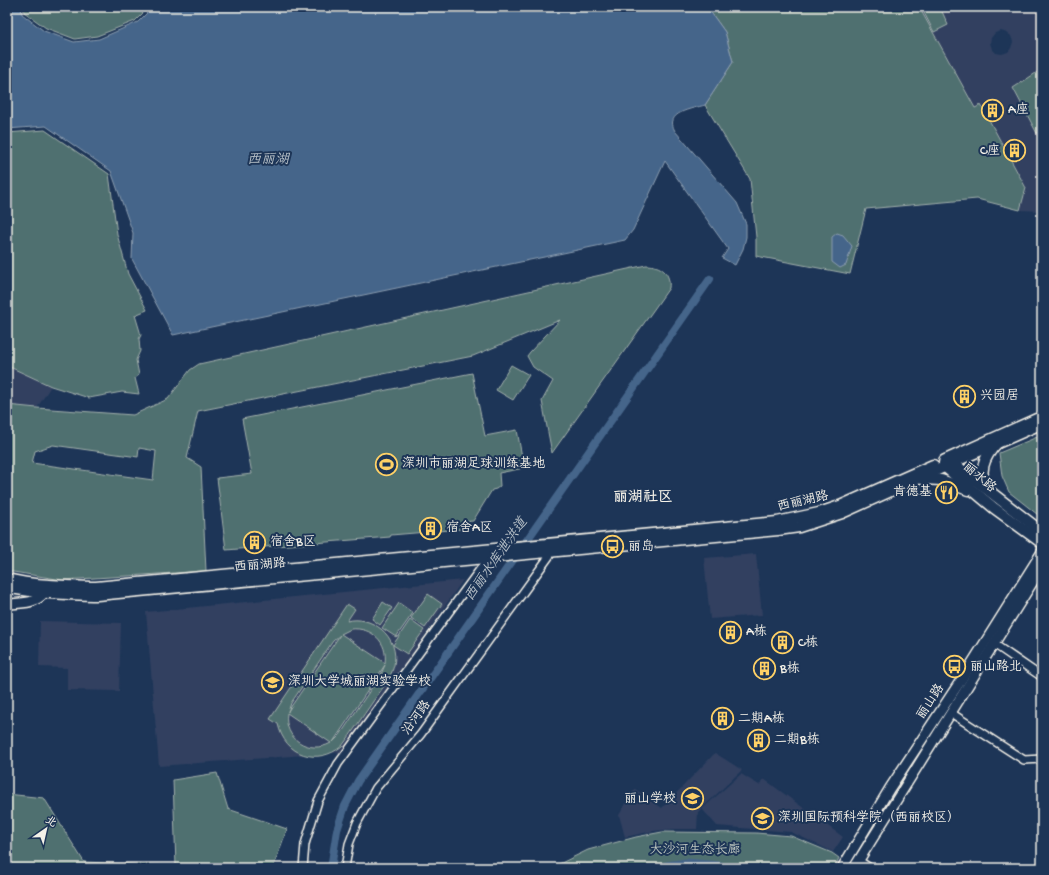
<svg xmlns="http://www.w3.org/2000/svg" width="1049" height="875" font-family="'Gochi Hand','LXGW WenKai TC',sans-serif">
  <rect width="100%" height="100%" fill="#1d3557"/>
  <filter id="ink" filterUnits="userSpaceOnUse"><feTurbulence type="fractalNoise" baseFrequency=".025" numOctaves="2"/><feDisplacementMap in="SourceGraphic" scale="8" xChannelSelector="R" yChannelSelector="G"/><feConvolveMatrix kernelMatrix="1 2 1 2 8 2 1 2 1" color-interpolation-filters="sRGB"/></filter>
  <g filter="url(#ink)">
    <!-- built -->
    <g fill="#314061" fill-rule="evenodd">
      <path d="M919,7H921L934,32L948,24L940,7H1042V69L1013,89L1042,143V211L1020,210L1026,188L981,105L975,108ZM1001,31L1007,33L1011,36L1013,42L1011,48L1008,52L1002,54L996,53L992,49L990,43L991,38L995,33Z"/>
      <path d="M7,368H12L51,386L37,408L7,405Z"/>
      <path d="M756,554L762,615L710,619L704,558Z"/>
      <path d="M463,580L344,752L159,766L146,612Z"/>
      <path d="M40,621L121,623L119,691L67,690V668L39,667Z"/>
      <path d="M715,753L742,770L698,812L697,829H673L654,831L625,837L619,815L635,789L662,808Z"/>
      <path d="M741,774L759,785L764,779L843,837L833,852L791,832L717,826L702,809Z"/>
    </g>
    <!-- green -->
    <g fill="#50706f" stroke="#a2b0ac" fill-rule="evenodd">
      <path d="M24,7H149L135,21L97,36L75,39L46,28L24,12Z"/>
      <path d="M707,7H919L975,108L981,105L1026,188L1020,210L977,199L866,209L850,274L756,256V237L750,179L705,105L733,62L725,32Z"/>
      <path d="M921,7H940L948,25L934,32Z"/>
      <path d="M1042,69V143L1013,88Z"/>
      <path d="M45,130L109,174L117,234L128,274L147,310L135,315L141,335L139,339L140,351L136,360L139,375L135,378L139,394L122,392L89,398L51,386L12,368H7V133Z"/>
      <path d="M646,265C661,265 671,273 669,288L552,453L542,401L553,381L533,367L527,356L530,352L560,320L473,356L198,411L187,458L201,467L206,571L63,580L7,571V405L37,408L133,415L168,399L190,370L199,364ZM53,445L138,457L139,448L156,451L153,480L32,463L35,451Z"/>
      <path d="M511,365L529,375L513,400L496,390Z"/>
      <path d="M472,373L485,436L517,430L524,468L499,473L500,486L496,489L492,490L473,521L462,522V529L391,535L390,537L226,550L217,478L252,474L242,419Z"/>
      <path d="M1042,435V518L1009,492L1002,476L999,453Z"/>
      <path d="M428,594L442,604L425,628L411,618Z"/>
      <path d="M383,602L392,608L380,625L372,619Z"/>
      <path d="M399,603L413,613L396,637L382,628Z"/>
      <path d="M347,604L355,609L347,621C359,618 371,621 381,629C392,638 397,652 394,665C391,679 380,691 372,703C362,717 353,732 342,746C318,766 285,756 278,724L270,719ZM351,629C372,627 388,642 385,663L341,634ZM340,635L288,711V712L291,703L333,641ZM385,665L381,674L340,735L333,742ZM287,713L331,743C309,755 283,739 287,713Z"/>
      <path d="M410,620L424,630L407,654L393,645Z"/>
      <path d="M217,773L228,809L287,829L273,868H7V794L44,798L84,862L176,866L173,780Z"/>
      <path d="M662,832L756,833L791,836L832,853L839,858L834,868H551L588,850L636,837Z"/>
    </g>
    <!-- water -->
    <g fill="#45658a" stroke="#8b9db0">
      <path d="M7,7H21L22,14L44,31L74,42L99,39L138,22L153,7H707L725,32L733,62L705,105C692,109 664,112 675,131L737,203L746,224V237L743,249L735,265L722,258L728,249L665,161L633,230L625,240L173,335L132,259L133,233L111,171L46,126L7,129Z"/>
      <path d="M837,233L843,235L852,246L846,265L840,268L832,262V237Z"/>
    </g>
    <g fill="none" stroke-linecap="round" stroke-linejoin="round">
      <!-- canal -->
      <path stroke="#45658a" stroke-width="8" d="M331,868L337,830L345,806L358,781L710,279"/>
      <!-- river -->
      <path stroke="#45658a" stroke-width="13" d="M667,868L686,865L720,868"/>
      <defs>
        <g id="minor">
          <path d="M994,644L1042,677"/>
          <path d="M951,713L1024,760L1042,759"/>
          <path d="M859,861L870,868"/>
          <path d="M303,868L305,844L318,801L338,764L489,557"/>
          <path d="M345,868L349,844L357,823L376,788L421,734L553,551"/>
        </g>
        <g id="tertiary">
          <path d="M944,460L1042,416"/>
          <path d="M953,463L1042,424"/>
          <path d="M7,604C20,603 36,604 44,593"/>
          <path d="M842,868L890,788L967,671L1042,552"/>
          <path d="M854,868L1042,567"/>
        </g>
        <g id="secondary">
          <path d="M948,461L953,463L1042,532"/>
          <path d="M944,463L945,467L994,508L1042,543"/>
          <path d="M922,479L941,480L968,490"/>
          <path d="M988,489C977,474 984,457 996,444"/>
          <path d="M7,579C36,586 66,586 96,587L777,522L819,513L840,506L933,465"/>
          <path d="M7,587C36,594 67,594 97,595L778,530L799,527L842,513L953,463"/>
        </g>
      </defs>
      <!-- minor casing -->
      <use href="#minor" stroke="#f4f1e8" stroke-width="10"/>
      <!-- tertiary casing -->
      <use href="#tertiary" stroke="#f4f1e8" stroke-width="12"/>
      <!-- secondary casing -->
      <use href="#secondary" stroke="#f4f1e8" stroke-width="13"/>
      <!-- minor -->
      <use href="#minor" stroke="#1d3557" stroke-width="7"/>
      <!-- tertiary -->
      <use href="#tertiary" stroke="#1d3557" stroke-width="9"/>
      <!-- secondary -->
      <use href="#secondary" stroke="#1d3557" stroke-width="10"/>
    </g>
  </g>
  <!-- icons -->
  <defs>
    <symbol id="building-ring" viewBox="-11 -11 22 22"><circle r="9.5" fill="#1d3557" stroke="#ffd166" stroke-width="1.5"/><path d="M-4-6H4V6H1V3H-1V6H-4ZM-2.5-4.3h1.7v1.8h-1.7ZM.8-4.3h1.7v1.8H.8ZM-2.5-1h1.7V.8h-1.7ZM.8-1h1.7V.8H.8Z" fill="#ffd166"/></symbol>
    <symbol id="stadium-ring" viewBox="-11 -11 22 22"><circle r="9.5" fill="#1d3557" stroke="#ffd166" stroke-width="1.5"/><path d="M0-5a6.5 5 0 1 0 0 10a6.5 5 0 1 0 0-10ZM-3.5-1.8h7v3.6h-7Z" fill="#ffd166"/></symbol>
    <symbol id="restaurant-ring" viewBox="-11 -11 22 22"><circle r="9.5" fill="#1d3557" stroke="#ffd166" stroke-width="1.5"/><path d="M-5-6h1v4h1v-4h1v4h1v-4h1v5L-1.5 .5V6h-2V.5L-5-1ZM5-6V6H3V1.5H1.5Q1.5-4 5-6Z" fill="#ffd166"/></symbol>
    <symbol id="bus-ring" viewBox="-11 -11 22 22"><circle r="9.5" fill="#1d3557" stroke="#ffd166" stroke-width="1.5"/><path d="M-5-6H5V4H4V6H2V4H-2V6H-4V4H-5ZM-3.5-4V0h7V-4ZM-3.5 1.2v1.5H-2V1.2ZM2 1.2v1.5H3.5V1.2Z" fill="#ffd166"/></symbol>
    <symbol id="school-ring" viewBox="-11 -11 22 22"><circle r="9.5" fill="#1d3557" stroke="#ffd166" stroke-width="1.5"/><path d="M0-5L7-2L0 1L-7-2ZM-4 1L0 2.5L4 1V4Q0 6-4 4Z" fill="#ffd166"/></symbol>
  </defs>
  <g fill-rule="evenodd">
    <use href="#building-ring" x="980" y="98" width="25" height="25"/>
    <use href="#building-ring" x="1002" y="138" width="25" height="25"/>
    <use href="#building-ring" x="952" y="384" width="25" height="25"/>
    <use href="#stadium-ring" x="374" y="452" width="25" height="25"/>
    <use href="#restaurant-ring" x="934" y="480" width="25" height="25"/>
    <use href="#building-ring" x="418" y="516" width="25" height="25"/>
    <use href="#building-ring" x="242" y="530" width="25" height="25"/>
    <use href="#bus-ring" x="600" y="534" width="25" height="25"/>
    <use href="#building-ring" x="718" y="620" width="25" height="25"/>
    <use href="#building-ring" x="770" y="630" width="25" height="25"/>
    <use href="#bus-ring" x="942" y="654" width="25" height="25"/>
    <use href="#building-ring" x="752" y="656" width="25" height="25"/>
    <use href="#school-ring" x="260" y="670" width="25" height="25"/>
    <use href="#building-ring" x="710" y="706" width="25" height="25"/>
    <use href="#building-ring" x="746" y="728" width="25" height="25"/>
    <use href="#school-ring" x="680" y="786" width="25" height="25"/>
    <use href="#school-ring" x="750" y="806" width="25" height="25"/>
  </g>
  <g text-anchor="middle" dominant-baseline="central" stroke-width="4" stroke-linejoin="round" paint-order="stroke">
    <!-- poi labels -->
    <g font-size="13" fill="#f4f1e8" stroke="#1d3557" text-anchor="start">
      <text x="1008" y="110">A座</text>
      <text x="1000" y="151" text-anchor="end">C座</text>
      <text x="980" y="396">兴园居</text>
      <text x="402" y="464">深圳市丽湖足球训练基地</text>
      <text x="932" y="492" text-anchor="end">肯德基</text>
      <text x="446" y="528">宿舍A区</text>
      <text x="270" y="542">宿舍B区</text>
      <text x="628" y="547">丽岛</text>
      <text x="746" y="632">A栋</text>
      <text x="798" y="643">C栋</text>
      <text x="970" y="667">丽山路北</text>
      <text x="780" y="669">B栋</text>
      <text x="288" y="682">深圳大学城丽湖实验学校</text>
      <text x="738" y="719">二期A栋</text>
      <text x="774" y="740">二期B栋</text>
      <text x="676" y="799" text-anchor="end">丽山学校</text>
      <text x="778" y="818">深圳国际预科学院（西丽校区）</text>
    </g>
    <!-- street labels -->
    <g font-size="13" fill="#f4f1e8" stroke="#1d3557">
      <text transform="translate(979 478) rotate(40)">丽水路</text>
      <text transform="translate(803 502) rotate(-13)">西丽湖路</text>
      <text transform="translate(260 566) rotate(-5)">西丽湖路</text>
      <text transform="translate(931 702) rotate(-57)">丽山路</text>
      <text transform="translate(417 718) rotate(-54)">沿河路</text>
    </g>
    <!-- park labels -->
    <g font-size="13" fill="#bbc4be" stroke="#1d3557">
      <text x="695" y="850">大沙河生态长廊</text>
    </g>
    <!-- water labels -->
    <g font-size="14" font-style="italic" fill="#b7c0c7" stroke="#1d3557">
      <text x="268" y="160">西丽湖</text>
      <text transform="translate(497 560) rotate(-55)">西丽水库泄洪道</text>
    </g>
    <!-- quarter labels -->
    <g font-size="15" font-weight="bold" fill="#f4f1e8" stroke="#1d3557">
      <text x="643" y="498">丽湖社区</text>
    </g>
  </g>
  <!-- margin -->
  <rect width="1049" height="875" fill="none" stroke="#1d3557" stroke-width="24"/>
  <rect x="12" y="12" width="1025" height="851" fill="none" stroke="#f4f1e8" stroke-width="1.5" filter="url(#ink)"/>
  <!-- north arrow -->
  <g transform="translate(46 829) rotate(34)" stroke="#1d3557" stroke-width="3" paint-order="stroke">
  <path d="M0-3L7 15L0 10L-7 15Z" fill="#f4f1e8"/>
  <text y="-6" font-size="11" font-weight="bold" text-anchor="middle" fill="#f4f1e8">北</text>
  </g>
</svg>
